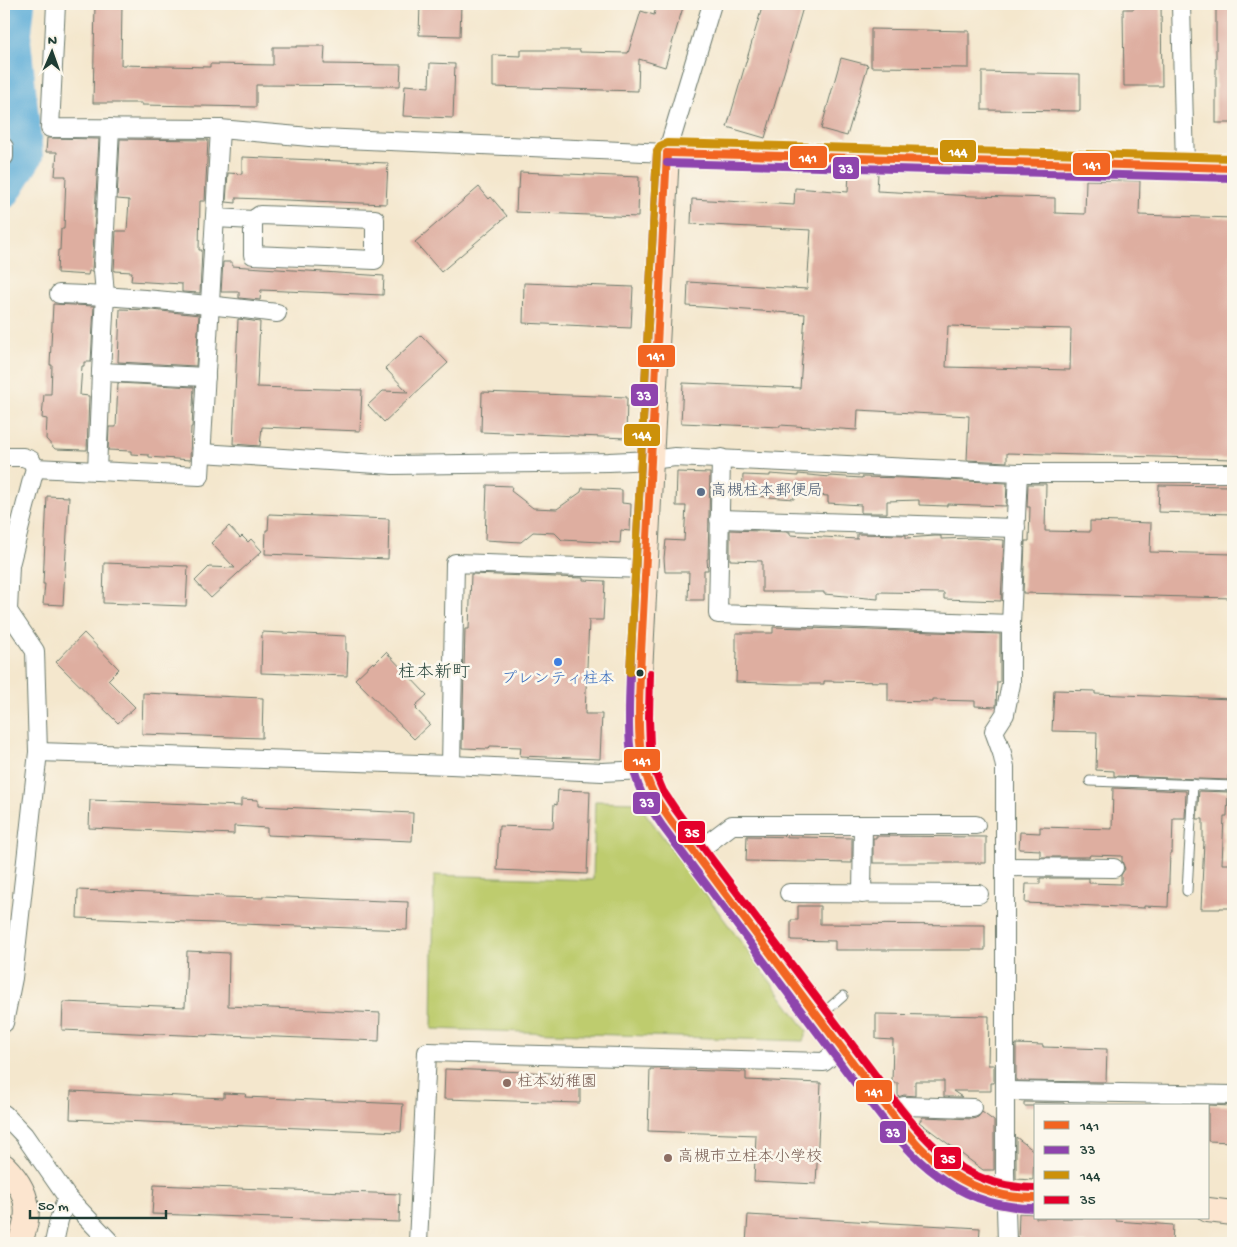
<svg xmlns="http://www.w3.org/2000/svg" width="1237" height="1247" font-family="'Gochi Hand','Klee One',sans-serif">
  <rect width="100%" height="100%" fill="#fbf7ec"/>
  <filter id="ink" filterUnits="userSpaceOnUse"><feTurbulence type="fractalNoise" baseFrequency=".02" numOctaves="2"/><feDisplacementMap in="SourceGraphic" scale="10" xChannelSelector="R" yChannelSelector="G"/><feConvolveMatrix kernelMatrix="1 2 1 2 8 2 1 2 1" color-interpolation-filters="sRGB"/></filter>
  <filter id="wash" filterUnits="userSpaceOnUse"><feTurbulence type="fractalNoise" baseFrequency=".0096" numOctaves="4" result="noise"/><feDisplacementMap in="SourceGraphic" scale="20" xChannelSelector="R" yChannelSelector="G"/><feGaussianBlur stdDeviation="1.12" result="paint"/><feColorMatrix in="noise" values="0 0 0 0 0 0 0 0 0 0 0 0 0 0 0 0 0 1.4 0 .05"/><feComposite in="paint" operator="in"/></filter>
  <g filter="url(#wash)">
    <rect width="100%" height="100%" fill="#f4e7cd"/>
    <!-- green -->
    <path fill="#becc6e" stroke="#6e8451" d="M595,801L637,802L807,1031L803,1041L432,1029L434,875L593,880Z"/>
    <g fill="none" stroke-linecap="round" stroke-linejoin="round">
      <!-- river -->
      <path stroke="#5dadd8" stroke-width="32" d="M4,193L27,156L15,41L19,4"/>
    </g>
    <g id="blocks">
      <!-- building -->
      <g fill="#deaea0" fill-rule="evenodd">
        <path d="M95,4H122L121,65L210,67V64L273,65V47H297V46H325L324,64L401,65L400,86L256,85V107L142,105V103H93Z"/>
        <path d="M420,4H461L460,36L419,35Z"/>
        <path d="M657,4H684L665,67L639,59L638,91L493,87V55L521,56V50H580V52L628,53L641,11L654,15Z"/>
        <path d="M763,4H804L765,138L727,127Z"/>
        <path d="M1134,4H1161L1162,86H1124L1123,9H1134Z"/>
        <rect x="1216" y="4" width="17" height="119"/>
        <path d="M871,29L969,31V68L871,67Z"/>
        <path d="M841,58L868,65L847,136L821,129Z"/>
        <path d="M430,63L455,64L453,118L403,116L405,85L429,87Z"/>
        <path d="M982,72L1080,74V111L982,110Z"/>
        <path d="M47,138L99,139L92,271H89L88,275L57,273L58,250H60L61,229H64L66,176H55L57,152H46Z"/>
        <path d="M120,139L208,140L205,201H200L199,250H202L200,293L182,292V284L131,281L132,272L114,271L116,231H127L129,200L117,199Z"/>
        <path d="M242,157L388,163L386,204L236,198V203L226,202L228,173L242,174Z"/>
        <path d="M520,172L639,177L638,217L516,212L517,188H519Z"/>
        <path d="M849,172L878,173L877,191L973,196L1055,198V213L1085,214L1086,180L1140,181L1139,215L1233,218L1232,339H1233V459L1007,453V462L967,460L969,416L858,410L857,430L780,425V427L681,423L683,383L800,388L805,314L687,306L688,282L807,289L811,230L691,224L692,199L794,205L795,188L848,192ZM948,326L1071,329L1070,370L946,367Z"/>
        <path d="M479,187L489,199L491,197L507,216L441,272L415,242Z"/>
        <path d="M223,262H232V266L384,276L383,295L261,290L260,300L239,298V292H221Z"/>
        <path d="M524,283L633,287L631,328L523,323Z"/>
        <path d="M53,304L94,306L91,362H84V366H82L80,395L89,396L87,450H85L55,449L46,439L47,419L42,418L44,394H51L52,365H50Z"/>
        <path d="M120,309L152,310L199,315L196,366L118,362Z"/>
        <path d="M238,319L260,322L257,387L362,390L360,431L262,427L260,446L233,444Z"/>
        <path d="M421,335L448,363L384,422L368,405L383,391L408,392L385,368Z"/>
        <path d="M118,383L194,387L192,427H191L190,460L149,457V455L131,454V451L108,450L109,427H116Z"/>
        <path d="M482,392L627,397L626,438L481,432Z"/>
        <path d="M677,472L710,473L708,559H707L708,570H704V600H688L689,572H665L664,558L666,540L684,541L686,506H676Z"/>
        <path d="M770,474L798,476V474L830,477V476L862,478V477L906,478L1007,483L1006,506L947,504V506L919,505V500L887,501V513H861V505L828,503V496L794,493V499L742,495L743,475L770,476Z"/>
        <path d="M1028,484H1046L1045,531L1090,532V521L1151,523L1150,552L1233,554V598L1023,593L1025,541H1029L1030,507H1027Z"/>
        <path d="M487,485L512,486L511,491L533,508L557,509L581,492L582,488L622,490V503L631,504L630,531L621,530L620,543L562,540L555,533L533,532L521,542L485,540Z"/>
        <path d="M1159,485L1233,486V514L1158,512Z"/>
        <path d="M47,496L69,497L63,605L43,604L45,584H43Z"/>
        <path d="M269,514L389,519L388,559L265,554L266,530H268Z"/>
        <path d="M229,526L240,538L242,536L248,542L251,539L262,551L211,598L195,581L209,567L235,568L211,543Z"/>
        <path d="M730,530L790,532V535L857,539V534L906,535V538L935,536H941V539L974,538L1004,540L1001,601L944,599V593L878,592V599L824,594V592H762V561L730,560Z"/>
        <path d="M104,563L188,566L186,606L103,603Z"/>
        <path d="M471,574L583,578V580L605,581L603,620H589L585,714H602L600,759L520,756L521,747L490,746L489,749L462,748L465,629H469Z"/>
        <path d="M773,627L1000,634V682H997L996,707L975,706V701L933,700V702L888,701V682L824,681V684H790L736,682L737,652H736V633H773Z"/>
        <path d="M262,632L346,636V652H348L347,676L261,673Z"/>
        <path d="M84,633L119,669L108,680L135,707L118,723L56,662Z"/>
        <path d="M386,652L427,695L415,706L417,708L416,709L430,724L414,739L355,679L373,662L374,664Z"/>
        <path d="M1054,690L1095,691V694L1233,699L1230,775H1228V780L1114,776V771L1096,770L1097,732L1052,731Z"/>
        <path d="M143,693L263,698L262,738L142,734Z"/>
        <path d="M1113,788L1186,791L1185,818H1173L1172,853H1170L1168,907L1144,906V908L1025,903L1026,884H1040V878H1089V883L1121,884V875L1125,869L1122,861V856L1090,855L1089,857H1040V850L1019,849L1020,832L1040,833V827L1112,829Z"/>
        <path d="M558,790L590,791L587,874L497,870L499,826L553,828L554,804L557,805Z"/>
        <path d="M1199,791L1228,792L1227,816H1224L1222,864H1233V908H1220V909H1201L1204,841H1203V819H1197Z"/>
        <path d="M241,799L258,800V806L413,813L412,841L267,835V828L234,826V834L89,828L90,800L241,806Z"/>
        <path d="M747,836L852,838V863L746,861Z"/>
        <path d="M876,836L986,837V863H873V838H876Z"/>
        <path d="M78,890L223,896V897L263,898V896L408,902L407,930L77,918Z"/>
        <path d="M798,906H820V924L985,925V950H835V941L791,940V920H798Z"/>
        <path d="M187,951L229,953L228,1006L380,1013L379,1041L227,1035V1036L207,1035V1036L62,1030L63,1002L185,1007Z"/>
        <path d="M876,1014L989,1016L988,1065H994V1083H991V1091H953L962,1097H944V1081H915V1096L904,1095L898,1097V1083H892L893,1040L876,1039Z"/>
        <path d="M1016,1044L1043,1045V1047L1107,1049L1106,1082L1016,1081Z"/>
        <path d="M445,1069L580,1074V1103L444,1099Z"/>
        <path d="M650,1069L746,1072V1080L821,1083L816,1184L754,1181L756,1135L648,1131Z"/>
        <path d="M71,1091L224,1098V1093L246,1094L245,1097L403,1104L401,1132L70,1119Z"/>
        <path d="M1024,1102L1064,1103V1106H1024Z"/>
        <path d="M1208,1105L1233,1106V1142L1208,1141Z"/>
        <path d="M982,1112L994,1121V1170H983L919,1122L923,1117L973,1119L978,1117Z"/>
        <path d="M1016,1137L1034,1151L1033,1180L1016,1179Z"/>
        <path d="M154,1185L400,1194L399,1222L152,1214Z"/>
        <path d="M1019,1213L1036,1214V1218H1116V1221L1173,1225L1172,1243H1040L1018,1242Z"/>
        <path d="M748,1215L980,1228L979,1243H746Z"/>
      </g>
    </g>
  </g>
  <g filter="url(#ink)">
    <use href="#blocks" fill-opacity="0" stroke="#6a786a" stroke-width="1"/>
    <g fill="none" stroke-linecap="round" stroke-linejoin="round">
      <defs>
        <g id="lane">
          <path d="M1090,781L1233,786"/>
          <path d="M1187,891L1193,784"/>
          <path d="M819,1017L843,996"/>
        </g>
        <g id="street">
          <path d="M56,4L50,128L220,129L321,138L667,153L1233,168"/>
          <path d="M1181,4L1185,167"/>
          <path d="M4,147V157"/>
          <path d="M667,153L712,4"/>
          <path d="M215,218L253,220V255L375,260V219L260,215L253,220"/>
          <path d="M59,294C132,296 204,304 277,313"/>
          <path d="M101,372L206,377"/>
          <path d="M202,453L393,465L609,462L651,460L675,457L1018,473H1233"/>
          <path d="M4,457H23L31,460L35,468L10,565L8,611L35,651L38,752L13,978L4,1023"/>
          <path d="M721,458L718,614L1011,624"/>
          <path d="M35,468L200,476L220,129"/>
          <path d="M97,471L101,372L105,295L103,270L110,128"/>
          <path d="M719,519L1016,528"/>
          <path d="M38,752L451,765L602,772L644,770"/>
          <path d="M451,765L455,563L645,569"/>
          <path d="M695,853L732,825H976"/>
          <path d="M1005,867L1114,868"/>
          <path d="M789,893L979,894"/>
          <path d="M862,894L863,825"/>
          <path d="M1005,1091L1233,1095"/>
          <path d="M890,1111L904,1106L973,1108"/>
          <path d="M4,1114L24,1135L67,1197L111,1243"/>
          <path d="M54,1243L59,1220L67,1197"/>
          <path d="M418,1243L427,1052L824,1062L841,1048"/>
          <path d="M1007,1243L1005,1172V767L1002,753L994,731L1005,714L1011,684V624L1018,473"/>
        </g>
        <g id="secondary">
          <path d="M667,153L640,673C639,712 635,753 651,789C660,807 673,823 685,839C709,873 735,906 760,939C796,987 832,1036 869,1084C889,1110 910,1141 935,1161C955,1178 980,1192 1006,1196C1015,1198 1026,1198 1036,1198"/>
          <path d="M4,1166C18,1180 30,1199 26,1220C25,1228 22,1236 20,1243"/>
          <path d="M1208,1210L1233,1213"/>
        </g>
      </defs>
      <!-- lane casing -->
      <use href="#lane" stroke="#6a786a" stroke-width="11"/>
      <!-- street casing -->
      <use href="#street" stroke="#6a786a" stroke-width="20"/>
      <!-- secondary casing -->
      <use href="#secondary" stroke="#6a786a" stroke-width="26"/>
      <!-- lane -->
      <use href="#lane" stroke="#fff" stroke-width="9"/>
      <!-- street -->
      <use href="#street" stroke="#fff" stroke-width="18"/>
      <!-- secondary -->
      <use href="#secondary" stroke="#fce5cf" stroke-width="24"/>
      <defs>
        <g id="bus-1">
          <path d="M667,153L640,673C639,711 635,752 651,788C656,800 664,811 671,821C726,895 782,968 837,1042C851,1060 864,1078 878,1096C898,1122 918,1149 944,1168C972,1189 1002,1198 1036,1198"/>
          <path d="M667,153L1233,168"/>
        </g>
        <g id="bus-2">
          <path d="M657,152L630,673C629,713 625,757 642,794C648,806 656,816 663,827C719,901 774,975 829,1048C842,1066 855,1083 868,1100C889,1127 909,1155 937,1175C966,1198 999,1208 1036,1208"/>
          <path d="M667,163L1233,178"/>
        </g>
        <path id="bus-3" d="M630,672L657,152L660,146L667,143L1233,158"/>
        <path id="bus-4" d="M650,673L649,717L650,746L655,772L663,791L675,809L711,858L900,1108C937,1155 973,1188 1036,1188"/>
      </defs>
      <!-- bus-1 casing -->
      <use href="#bus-1" stroke="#fbf7ec" stroke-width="11"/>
      <!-- bus-2 casing -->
      <use href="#bus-2" stroke="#fbf7ec" stroke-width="11"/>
      <!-- bus-3 casing -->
      <use href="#bus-3" stroke="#fbf7ec" stroke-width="11"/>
      <!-- bus-4 casing -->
      <use href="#bus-4" stroke="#fbf7ec" stroke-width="11"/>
      <!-- bus-1 -->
      <use href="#bus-1" stroke="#f26522" stroke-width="8"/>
      <!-- bus-2 -->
      <use href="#bus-2" stroke="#8e44ad" stroke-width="8"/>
      <!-- bus-3 -->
      <use href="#bus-3" stroke="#cc910a" stroke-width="8"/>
      <!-- bus-4 -->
      <use href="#bus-4" stroke="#e4002b" stroke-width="8"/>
    </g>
  </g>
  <!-- markers -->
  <circle fill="#5c6f8a" stroke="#fbf7ec" stroke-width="2" cx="701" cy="492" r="5"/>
  <circle fill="#3f7fe0" stroke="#fbf7ec" stroke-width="2" cx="558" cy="662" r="5"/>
  <circle fill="#1f3d34" stroke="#fbf7ec" stroke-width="2" cx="640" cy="673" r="4.5"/>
  <g fill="#8d6e63" stroke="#fbf7ec" stroke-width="2">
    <circle cx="507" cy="1083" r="5"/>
    <circle cx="668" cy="1158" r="5"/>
  </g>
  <g text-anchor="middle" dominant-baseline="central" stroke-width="5" stroke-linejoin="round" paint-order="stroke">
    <!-- service labels -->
    <g font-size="16" fill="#4e5e75" stroke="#fbf7ec" text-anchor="start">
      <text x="711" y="492">高槻柱本郵便局</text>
    </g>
    <!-- shop labels -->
    <g font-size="16" fill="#366cbe" stroke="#fbf7ec">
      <text x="558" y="680">プレンティ柱本</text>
    </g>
    <!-- education labels -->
    <g font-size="16" fill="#785e54" stroke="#fbf7ec" text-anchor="start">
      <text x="517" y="1083">柱本幼稚園</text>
      <text x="678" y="1158">高槻市立柱本小学校</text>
    </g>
    <!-- neighbourhood labels -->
    <g font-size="18" fill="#1f3d34" stroke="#fbf7ec">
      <text x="434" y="673">柱本新町</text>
    </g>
  </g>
  <g stroke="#fbf7ec" stroke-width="2">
    <rect x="939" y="139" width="38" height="24" rx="5" fill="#cc910a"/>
    <rect x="789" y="145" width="39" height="24" rx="5" fill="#f26522"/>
    <rect x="1072" y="152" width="39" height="24" rx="5" fill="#f26522"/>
    <rect x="832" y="156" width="28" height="24" rx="5" fill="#8e44ad"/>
    <rect x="637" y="344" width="39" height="24" rx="5" fill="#f26522"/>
    <rect x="630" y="383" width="29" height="24" rx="5" fill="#8e44ad"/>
    <rect x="623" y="423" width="38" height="24" rx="5" fill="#cc910a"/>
    <rect x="623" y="748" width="38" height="24" rx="5" fill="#f26522"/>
    <rect x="632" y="791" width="29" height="24" rx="5" fill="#8e44ad"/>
    <rect x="677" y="820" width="29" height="24" rx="5" fill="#e4002b"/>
    <rect x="855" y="1079" width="38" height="24" rx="5" fill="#f26522"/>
    <rect x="879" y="1120" width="28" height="24" rx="5" fill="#8e44ad"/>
    <rect x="933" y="1146" width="29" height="24" rx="5" fill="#e4002b"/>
  </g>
  <g font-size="14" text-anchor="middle" font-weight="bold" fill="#fff">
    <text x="958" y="156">144</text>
    <text x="808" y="162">141</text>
    <text x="1092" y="169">141</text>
    <text x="846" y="173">33</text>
    <text x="656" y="360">141</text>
    <text x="644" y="400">33</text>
    <text x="642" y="439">144</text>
    <text x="642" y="765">141</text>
    <text x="647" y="807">33</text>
    <text x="692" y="837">35</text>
    <text x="874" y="1096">141</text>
    <text x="893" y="1137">33</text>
    <text x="948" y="1163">35</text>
  </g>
  <!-- margin -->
  <rect width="1237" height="1247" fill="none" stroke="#fbf7ec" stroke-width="20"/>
  <!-- legend -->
  <rect x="1034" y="1104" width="175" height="115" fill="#fbf7ec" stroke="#a3ada2"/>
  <rect x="1044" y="1121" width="25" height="8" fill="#f26522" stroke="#a3ada2"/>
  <text x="1080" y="1130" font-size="15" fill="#1f3d34">141</text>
  <rect x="1044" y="1146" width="25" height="8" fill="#8e44ad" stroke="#a3ada2"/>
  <text x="1080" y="1154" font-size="15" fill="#1f3d34">33</text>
  <rect x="1044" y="1171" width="25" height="8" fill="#cc910a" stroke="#a3ada2"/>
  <text x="1080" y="1180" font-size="15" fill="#1f3d34">144</text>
  <rect x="1044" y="1196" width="25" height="8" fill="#e4002b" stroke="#a3ada2"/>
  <text x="1080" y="1204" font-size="15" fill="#1f3d34">35</text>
  <!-- north arrow -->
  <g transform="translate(52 52) rotate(2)" stroke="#fbf7ec" stroke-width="4" paint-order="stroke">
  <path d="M0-4L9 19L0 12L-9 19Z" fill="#1f3d34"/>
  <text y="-8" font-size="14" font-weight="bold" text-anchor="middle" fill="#1f3d34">N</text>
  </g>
  <!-- scale -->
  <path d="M30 1210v8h136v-8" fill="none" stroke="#1f3d34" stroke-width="2.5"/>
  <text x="38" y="1210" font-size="15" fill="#1f3d34" stroke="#fbf7ec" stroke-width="4" paint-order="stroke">50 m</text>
</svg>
